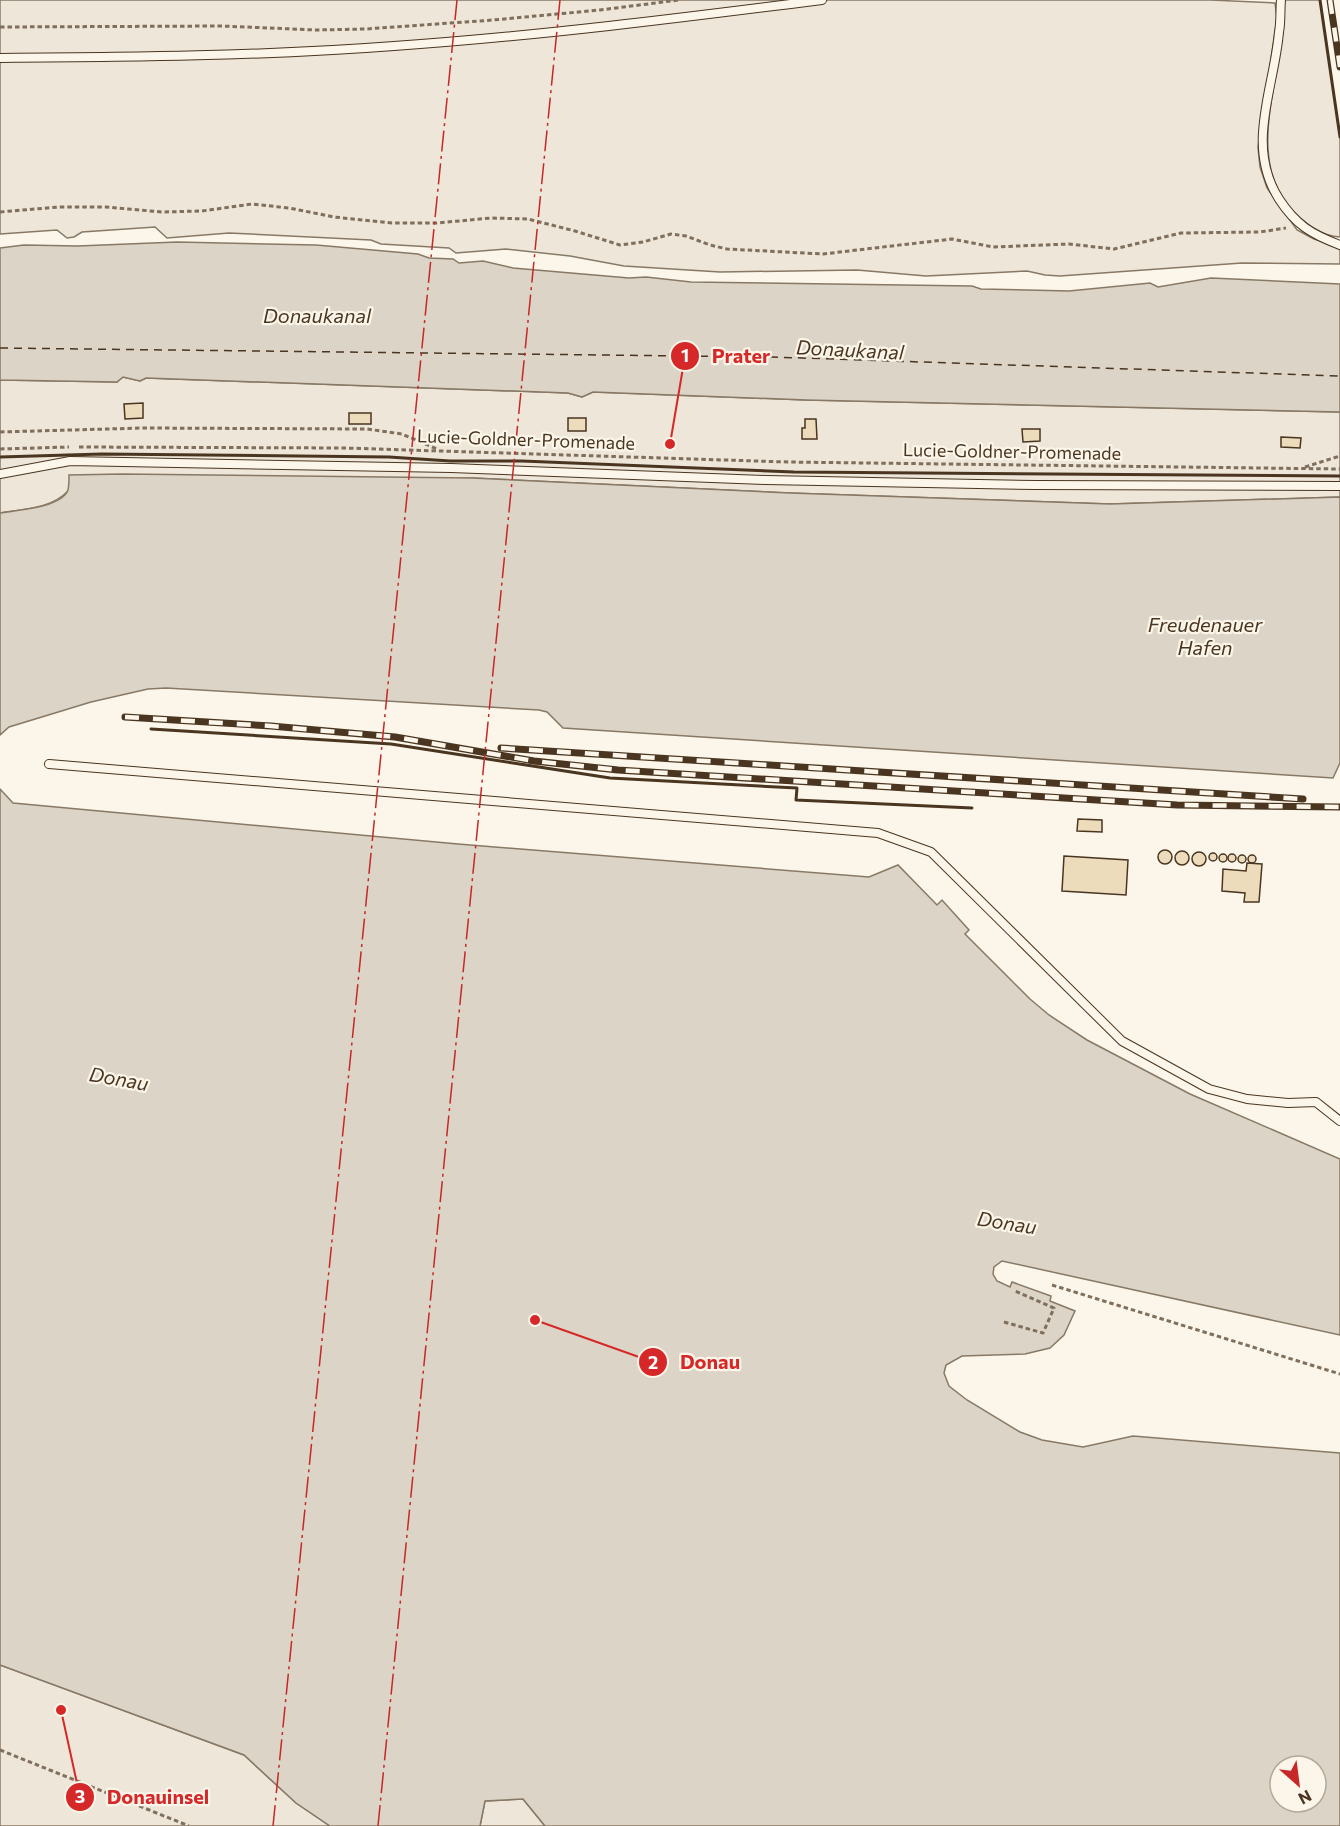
<svg xmlns="http://www.w3.org/2000/svg" width="1340" height="1826" font-family="Commissioner,sans-serif">
  <rect width="100%" height="100%" fill="#fbf6e9"/>
  <!-- green -->
  <g fill="#ede6d9" stroke="#887966" stroke-width="1.5">
    <path d="M0,0H1211L1275,3L1277,18L1258,147L1260,167L1267,188L1297,230L1314,239L1340,247V264L1242,263L1060,276L1045,275L1027,271L926,276L857,270L720,272L624,266L570,256L506,249L456,253L449,248L381,244L371,240L229,233L167,238L155,227L82,232L74,237L67,238L57,230L0,234Z"/>
    <path d="M1284,0H1320L1340,137V237C1322,236 1309,226 1296,214C1238,159 1288,68 1284,0Z"/>
    <path d="M123,377L140,381L146,378L568,393L582,397L593,392L806,400L1340,412V497L1110,504L790,493L472,478L68,491C51,509 24,509 0,513V380L117,382Z"/>
    <path d="M0,1665L244,1755L296,1803L330,1826H0Z"/>
    <path d="M523,1799L545,1826H480L485,1801Z"/>
  </g>
  <!-- water -->
  <g fill="#dcd4c6" stroke="#887966" stroke-width="1.5" fill-rule="evenodd">
    <path d="M177,242L316,245L418,254L429,258L453,259L459,263L483,261L513,268L629,278L646,277L691,282L972,286L981,289L1069,291L1150,283L1158,287L1211,278L1340,284V412L806,400L593,392L582,397L568,393L146,378L140,381L123,377L117,382L0,380V248L24,245L78,246Z"/>
    <path d="M122,474L472,478L790,493L1110,504L1340,497V763L1333,778L563,728L547,712L539,710L166,688L148,689L91,702L9,727L0,735V513C17,510 61,508 68,490C69,486 69,480 69,475Z"/>
    <path d="M0,789L13,803L458,844L869,877L898,865L937,905L942,900L969,930L965,934L1030,999L1049,1015L1087,1040L1190,1094L1340,1159V1335L1002,1261L994,1267L993,1274L997,1281L1010,1287L1012,1282L1051,1296L1050,1301L1075,1311L1064,1335L1050,1348L1025,1354L962,1356L946,1365L944,1373L949,1386L967,1400L1020,1432L1042,1440L1083,1447L1133,1436L1340,1453V1826H545L523,1799L485,1801L480,1826H330L296,1803L244,1755L0,1665ZM1280,1766H1316V1802H1280Z"/>
  </g>
  <g fill="none" stroke-linecap="round" stroke-linejoin="round">
    <!-- ferry -->
    <path stroke="#4a3520" stroke-width="1.5" stroke-dasharray="8 6" stroke-linecap="butt" d="M0,348L772,357L1340,376"/>
  </g>
  <!-- building -->
  <g fill="#ecdcbc" stroke="#4a3520" stroke-width="1.5">
    <path d="M143,403V418L125,419L124,404Z"/>
    <rect x="349" y="413" width="22" height="11"/>
    <rect x="568" y="418" width="18" height="13"/>
    <path d="M805,419H816L817,439H802V428H805Z"/>
    <path d="M1022,429H1040V441L1023,442Z"/>
    <path d="M1281,437L1301,438L1300,448L1281,447Z"/>
    <path d="M1078,819L1102,820V832L1077,831Z"/>
    <circle cx="1165" cy="857" r="7"/>
    <circle cx="1182" cy="858" r="7"/>
    <circle cx="1199" cy="859" r="7"/>
    <circle cx="1213" cy="857" r="4"/>
    <circle cx="1223" cy="858" r="4"/>
    <circle cx="1232" cy="858" r="4"/>
    <circle cx="1242" cy="859" r="4"/>
    <circle cx="1252" cy="859" r="4"/>
    <path d="M1064,856L1128,860L1126,895L1062,891Z"/>
    <path d="M1247,863L1262,864L1259,902H1244L1245,893L1222,891L1223,869L1246,871Z"/>
  </g>
  <g fill="none" stroke-linecap="round" stroke-linejoin="round">
    <defs>
      <g id="lane">
        <path d="M1281,0C1280,11 1281,22 1279,32C1274,90 1245,145 1279,199C1296,225 1311,234 1340,245"/>
        <path d="M0,58C131,57 263,56 394,46C538,36 680,18 822,0"/>
        <path d="M0,474L70,461L451,468L766,480L1036,485L1340,486"/>
        <path d="M49,764L878,833L931,852L1122,1041L1209,1089L1247,1099L1288,1103L1316,1102L1340,1121"/>
      </g>
    </defs>
    <!-- lane casing -->
    <use href="#lane" stroke="#4a3520" stroke-width="10"/>
    <!-- path -->
    <g stroke="#7f6f5c" stroke-width="3" stroke-dasharray="4.5 3" stroke-linecap="butt">
      <path d="M0,27L222,26L316,30L366,29L493,20L600,10L679,0"/>
      <path d="M0,212L59,207H106L162,212L202,211L252,204L289,208L334,217L392,223H437L491,218L528,219L575,231L620,245L643,242L671,234L686,236L710,245L727,249L823,254L952,239L993,247L1069,244L1114,249L1181,233L1260,232L1286,228"/>
      <path d="M0,432L143,428L367,429L402,434L437,449"/>
      <path d="M79,447L345,448L788,462L1340,469"/>
      <path d="M0,449L69,447"/>
      <path d="M1305,467L1340,456"/>
      <path d="M1052,1285L1340,1374"/>
      <path d="M1004,1322L1043,1333L1054,1308L1015,1291"/>
      <path d="M0,1750L189,1826"/>
    </g>
    <!-- lane -->
    <use href="#lane" stroke="#fbf6e9" stroke-width="8"/>
    <defs>
      <g id="rail">
        <path d="M1330,0L1340,67"/>
        <path d="M125,717L271,726L395,737L534,761L618,770L1177,805L1340,807"/>
        <path d="M501,748L1303,799"/>
      </g>
    </defs>
    <!-- rail casing -->
    <use href="#rail" stroke="#4a3520" stroke-width="7"/>
    <!-- rail -->
    <use href="#rail" stroke="#fbf6e9" stroke-width="4.5" stroke-dasharray="14" stroke-linecap="butt"/>
    <!-- wall -->
    <g stroke="#4a3520" stroke-width="3">
      <path d="M1320,0L1340,137"/>
      <path d="M0,457L102,454L389,457L450,461H522L794,472L1340,476"/>
      <path d="M151,729L391,744L610,778L797,788L796,800L972,808"/>
    </g>
    <!-- power -->
    <g stroke="#c62828" stroke-width="1.5" stroke-dasharray="21 4.5 3 4.5" stroke-linecap="butt">
      <path d="M273,1826L457,0"/>
      <path d="M378,1826L560,0"/>
    </g>
  </g>
  <g text-anchor="middle" dominant-baseline="central" stroke-width="4.5" stroke-linejoin="round" paint-order="stroke">
    <!-- street labels -->
    <g font-size="18" fill="#4a3520" stroke="#fbf6e9">
      <text transform="translate(526 439) rotate(2)">Lucie-Goldner-Promenade</text>
      <text transform="translate(1012 451) rotate(1)">Lucie-Goldner-Promenade</text>
    </g>
    <!-- water labels -->
    <g font-size="20" font-style="italic" fill="#4a3520" stroke="#fbf6e9">
      <text x="317" y="315">Donaukanal</text>
      <text transform="translate(850 349) rotate(3)">Donaukanal</text>
      <text x="1205" y="624">Freudenauer<tspan x="1205" dy="23">Hafen</tspan></text>
      <text transform="translate(119 1078) rotate(10)">Donau</text>
      <text transform="translate(1007 1222) rotate(9)">Donau</text>
    </g>
  </g>
  <!-- callouts -->
  <path fill="none" stroke="#d62828" stroke-width="2" d="M670 444L685 356M535 1320L653 1362M61 1710L80 1797"/>
  <g fill="#d62828" stroke="#fbf6e9" stroke-width="2">
    <circle cx="670" cy="444" r="6"/>
    <circle cx="535" cy="1320" r="6"/>
    <circle cx="61" cy="1710" r="6"/>
    <circle cx="685" cy="356" r="15"/>
    <circle cx="653" cy="1362" r="15"/>
    <circle cx="80" cy="1797" r="15"/>
  </g>
  <g font-size="18" text-anchor="middle" font-weight="bold" fill="#fff">
    <text x="685" y="362">1</text>
    <text x="653" y="1369">2</text>
    <text x="80" y="1803">3</text>
  </g>
  <g font-size="20" text-anchor="middle" font-weight="bold" fill="#d62828" stroke="#fbf6e9" stroke-width="4.5" stroke-linejoin="round" paint-order="stroke">
    <text x="741" y="363">Prater</text>
    <text x="710" y="1369">Donau</text>
    <text x="158" y="1804">Donauinsel</text>
  </g>
  <!-- north arrow -->
  <g transform="translate(1298 1784) rotate(152)"><circle r="28" fill="#fbf6e9" stroke="#b4a999" stroke-width="1.5"/>
  <path d="M0-4.5L10 22L0 15L-10 22Z" fill="#c62828"/>
  <text y="-9" font-size="16" font-weight="bold" text-anchor="middle" fill="#4a3520">N</text>
  </g>
</svg>
